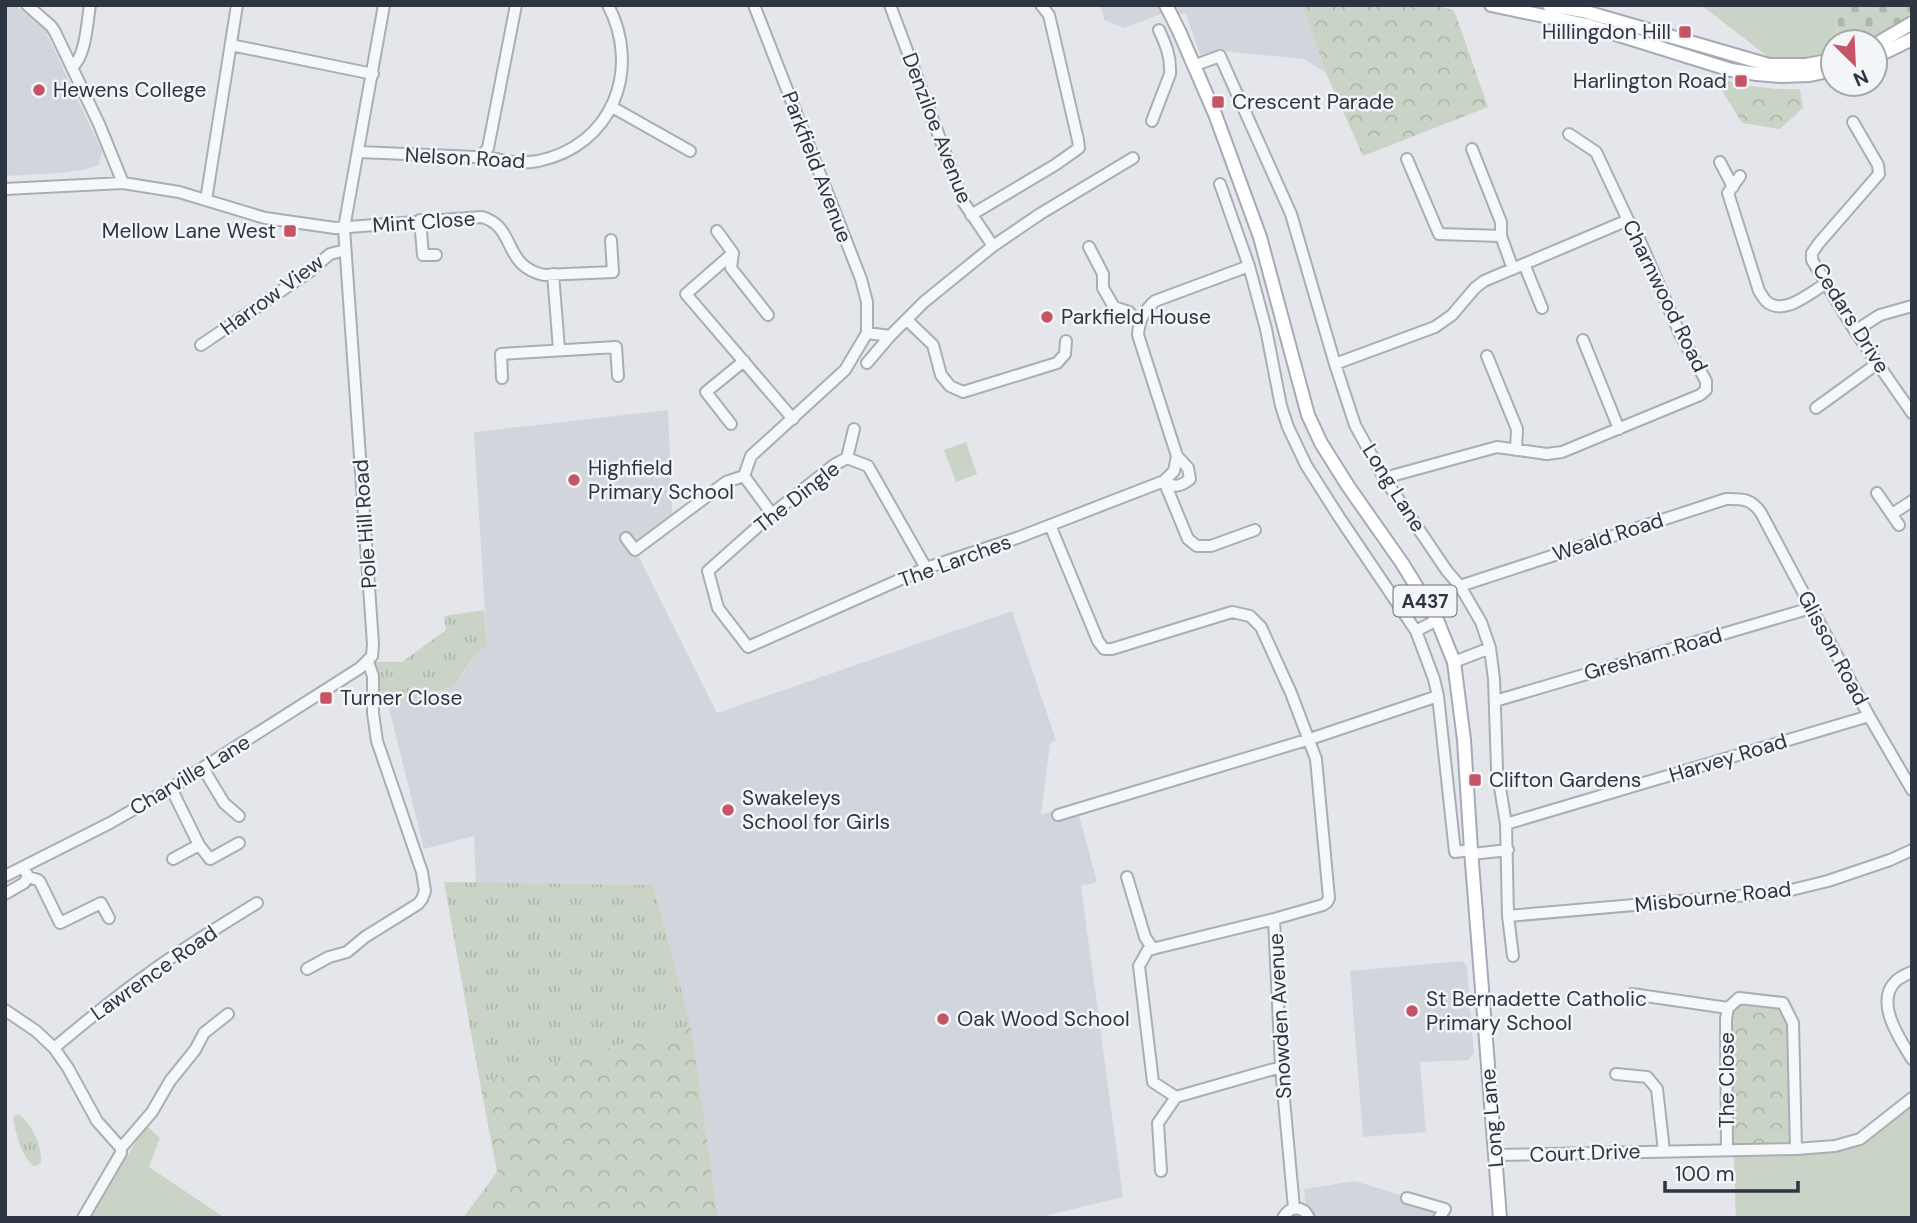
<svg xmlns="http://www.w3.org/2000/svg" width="1917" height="1223" font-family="'DM Sans',sans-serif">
<defs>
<pattern id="grass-tufts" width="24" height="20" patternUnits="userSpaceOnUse" patternTransform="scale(1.75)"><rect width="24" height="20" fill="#c9d4c6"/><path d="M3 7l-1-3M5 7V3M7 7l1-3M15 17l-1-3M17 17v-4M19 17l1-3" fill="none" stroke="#adb7ab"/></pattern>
<pattern id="forest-crowns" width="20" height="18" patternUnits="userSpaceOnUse" patternTransform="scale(1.75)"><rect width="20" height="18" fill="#c9d4c6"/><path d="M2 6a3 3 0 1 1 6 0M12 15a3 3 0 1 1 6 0" fill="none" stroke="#adb7ab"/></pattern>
<pattern id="cemetery-stones" width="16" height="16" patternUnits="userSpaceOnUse" patternTransform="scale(1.75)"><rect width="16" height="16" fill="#c9d4c6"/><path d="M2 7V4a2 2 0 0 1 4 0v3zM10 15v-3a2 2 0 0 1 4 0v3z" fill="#adb7ab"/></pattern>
</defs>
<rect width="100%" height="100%" fill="#e4e6eb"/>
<path fill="#d2d6dc" d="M5 5H15L45 30 102 151 99 165 87 169 61 173 5 176Z
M1101 5H1302L1326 73 1304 59 1222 51 1204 66 1186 14 1164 13 1125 28 1104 20Z
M668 410 673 529 638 555 717 713 1012 611 1056 740 1050 744 1041 815 1076 804 1097 882 1081 886 1123 1197 1036 1218H718L691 1026 653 885 476 883 474 836 424 849 388 704 449 688 464 672 474 656 487 646 474 432Z
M1462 961 1467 966 1474 1053 1469 1060 1420 1062 1426 1132 1363 1137 1350 971Z
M1355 1181 1445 1209 1442 1218H1307L1304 1189Z"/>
<path fill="url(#grass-tufts)" d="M484 610 487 646 474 656 456 683 449 688 388 704 374 705 368 662H402L446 630 444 616Z
M444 882 653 885 691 1026 480 1083Z
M18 1114C32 1123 42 1146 41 1162L38 1165 33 1166C21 1154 16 1135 13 1118Z"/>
<path fill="url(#forest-crowns)" d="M1302 5H1432L1454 10 1488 107 1363 156 1326 73Z
M1713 76C1742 86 1769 90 1800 89L1803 108 1780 129 1742 123Z
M1739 998 1783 1003 1793 1023 1796 1149 1736 1218 1734 1150H1727L1726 1019Z
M691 1026 718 1218H463L497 1172 480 1083Z"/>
<path fill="url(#cemetery-stones)" d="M1837 5H1912V12C1899 23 1885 37 1868 41 1859 44 1848 42 1838 42Z"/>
<path fill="#c9d4c6" d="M1701 5H1837L1838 42H1833V55L1811 60 1771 59Z
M966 442 977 474 956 482 944 450Z
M1912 1098V1218H1736L1734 1149 1847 1143Z
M146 1125 160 1138 149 1167 225 1218H90Z"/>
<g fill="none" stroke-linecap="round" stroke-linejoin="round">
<g stroke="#a9adb5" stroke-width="14">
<path id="minor" d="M27 5 51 26 55 32 99 124 123 183
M890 5 964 203 993 246
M231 45 373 74
M1193 66 1220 56 1291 214 1335 364 1355 425 1384 478 1447 571 1460 586 1481 622 1490 648 1494 679 1497 769 1506 824 1508 916 1513 956
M72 67C86 57 87 22 90 5
M612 107 690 151
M1152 121 1170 74C1171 57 1166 45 1159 30
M1853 122 1878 165 1879 174 1819 243 1812 253V260L1855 331 1912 413
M1472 149 1501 222V236L1513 269
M359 152 475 157C484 155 492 158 501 160 513 163 526 163 538 161 612 146 642 70 608 5
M482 155 488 148 516 5
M1407 159 1439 234 1501 236
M1720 162 1733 187
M1740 176 1728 193 1759 291C1762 295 1763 298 1766 301 1783 317 1810 293 1825 284
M1220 184 1249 266 1266 329 1281 406 1288 427 1306 465 1339 517 1416 631
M5 189 123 183 179 192 265 218 335 228 482 217C517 227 502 266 544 275L613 272 611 240
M206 200 237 5
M971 215 1055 165 1079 148 1078 140 1049 15 1041 5
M420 220 423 255H436
M717 231 733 253 731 268 768 315
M1089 247 1103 274V288L1114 307 1129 312 1139 323
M733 253 686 294 793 419
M1524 264 1542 308
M553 274 559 349
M907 320 933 345 941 375 950 386 963 392 1057 363 1065 354 1066 341
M1855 331 1880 315 1912 306
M867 333 890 336 924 302 993 246 1040 214 1133 158
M1583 340 1619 429
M201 345 309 272 330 254 345 250
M1487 356 1517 429 1516 450
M867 363 890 336
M1335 364 1435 327 1452 315 1475 288 1484 281 1628 220
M502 378 501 354 616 347 618 376
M1816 408 1878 363
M731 424 706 392 744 361
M847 458 854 429
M744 476 751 456 845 370 867 333V302L861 279 754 5
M744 476 772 514
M1384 478 1497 447 1547 454 1562 452 1700 395 1706 390V381L1680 334 1634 227 1628 220 1596 152 1569 134
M1164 481 1188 539 1197 546H1211L1255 530
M1164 481C1175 488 1180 487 1190 479L1188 468 1177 456
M1877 493 1899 525
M1892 514 1912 501
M1050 525 1098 641 1104 649H1112L1232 612 1250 616 1261 627 1291 693 1316 759 1329 898 1327 902 1323 905 1274 919 1281 1067 1294 1208
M626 538 635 550 726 482 744 476
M926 568 868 466 847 458 834 465 772 514 708 571 718 608 748 647 926 568 1017 538 1164 481 1174 471 1177 456 1138 335C1139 320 1144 311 1155 301L1249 266
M1460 586 1726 499C1742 499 1751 498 1761 513L1869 716 1912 790
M1437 620 1416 631 1434 679 1438 696 1455 852 1471 850
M1454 662 1490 648
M1495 701 1811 608
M203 768 224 803 239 816
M171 788 199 845 210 859 239 843
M1058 815 1310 739 1438 696
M1506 824 1869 716
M1472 854 1508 850
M173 859 199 845
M5 876 110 823 171 788 360 668 372 656 373 644 344 228 384 5
M28 877 38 880 40 882 60 923 101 903 109 918
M1127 877 1145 937 1153 949
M5 894 24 883 28 877 26 872
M1508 916 1783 892 1828 881 1890 860 1912 850
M1274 919 1148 950 1139 966 1153 1082 1176 1097 1281 1067
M307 969 329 957 347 952 365 937 418 904 422 899 425 891 422 872 377 741 373 713V676L368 662
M1912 972C1907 974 1901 977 1897 980 1873 1001 1900 1039 1912 1059
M1632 994 1728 1008
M5 1010 36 1031 54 1048 68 1068 97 1121 121 1148
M54 1048C85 1022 115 997 148 974 183 948 220 926 257 903
M1616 1074 1647 1077 1657 1089 1664 1151
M1727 1150 1726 1019 1728 1008 1739 998 1783 1003 1793 1023 1796 1149
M1495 1155 1796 1149 1835 1146 1860 1139 1912 1098
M1161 1171 1158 1123 1176 1097
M1407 1198 1445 1209 1439 1218
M83 1218 121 1153V1148L152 1112 170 1081 195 1050 204 1033 228 1014
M1283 1218C1289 1206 1303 1205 1309 1218"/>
</g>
<g stroke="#a4abb5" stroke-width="16">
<path id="major" d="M1166 5 1179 31 1215 114 1260 237 1308 415 1321 443 1348 486 1402 563 1437 620 1454 662 1464 740 1471 850 1500 1218
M1491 5 1587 25 1731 70 1757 74 1781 76 1810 75 1833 70
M1549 5 1583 11 1769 65H1806L1833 60
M1875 45 1912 23
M1875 57 1912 39"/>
</g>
<use href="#minor" stroke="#f6f7f9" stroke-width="10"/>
<use href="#major" stroke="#fff" stroke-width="12"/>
</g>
<g fill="#c45466" stroke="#f3f5f8" stroke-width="2.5">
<rect x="1678" y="25" width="14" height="14" rx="3.5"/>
<rect x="1734" y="74" width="14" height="14" rx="3.5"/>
<circle cx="39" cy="90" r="7"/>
<rect x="1211" y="95" width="14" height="14" rx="3.5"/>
<rect x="283" y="224" width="14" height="14" rx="3.5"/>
<circle cx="1047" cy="317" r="7"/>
<circle cx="574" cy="480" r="7"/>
<rect x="319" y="691" width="14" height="14" rx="3.5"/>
<rect x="1468" y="773" width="14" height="14" rx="3.5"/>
<circle cx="728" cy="810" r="7"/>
<circle cx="1412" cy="1011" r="7"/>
<circle cx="943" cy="1019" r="7"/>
</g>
<g text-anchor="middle" stroke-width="5" stroke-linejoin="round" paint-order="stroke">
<rect fill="#f3f5f8" stroke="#686f79" stroke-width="2" x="1393.5" y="585.5" width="63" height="31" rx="5"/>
<g font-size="19" font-weight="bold" fill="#2d3542">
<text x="1425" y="608">A437</text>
</g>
<g font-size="21" fill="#2d3542" stroke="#f3f5f8" text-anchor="start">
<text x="1671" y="39" text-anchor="end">Hillingdon Hill</text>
<text x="1727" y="88" text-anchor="end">Harlington Road</text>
<text x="53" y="97">Hewens College</text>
<text x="1232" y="109">Crescent Parade</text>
<text x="276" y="238" text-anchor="end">Mellow Lane West</text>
<text x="1061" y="324">Parkfield House</text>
<text x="588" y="475">Highfield<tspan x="588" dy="24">Primary School</tspan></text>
<text x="340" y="705">Turner Close</text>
<text x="1489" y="787">Clifton Gardens</text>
<text x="742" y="805">Swakeleys<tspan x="742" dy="24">School for Girls</tspan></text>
<text x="1426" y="1006">St Bernadette Catholic<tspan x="1426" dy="24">Primary School</tspan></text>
<text x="957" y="1026">Oak Wood School</text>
</g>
<g font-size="21" fill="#2d3542" stroke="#f3f5f8">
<text transform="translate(937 128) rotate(69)" y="7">Denziloe Avenue</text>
<text transform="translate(465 158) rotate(3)" y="7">Nelson Road</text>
<text transform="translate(817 167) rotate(69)" y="7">Parkfield Avenue</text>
<text transform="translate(424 222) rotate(-4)" y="7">Mint Close</text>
<text transform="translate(272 295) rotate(-36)" y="7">Harrow View</text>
<text transform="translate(1665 296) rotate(64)" y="7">Charnwood Road</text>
<text transform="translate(1851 318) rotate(58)" y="7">Cedars Drive</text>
<text transform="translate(1394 488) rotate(58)" y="7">Long Lane</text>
<text transform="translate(797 497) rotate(-38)" y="7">The Dingle</text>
<text transform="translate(365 524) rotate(-94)" y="7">Pole Hill Road</text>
<text transform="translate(1608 537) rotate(-18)" y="7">Weald Road</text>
<text transform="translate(955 561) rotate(-20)" y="7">The Larches</text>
<text transform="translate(1833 648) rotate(62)" y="7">Glisson Road</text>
<text transform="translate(1653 654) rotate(-16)" y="7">Gresham Road</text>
<text transform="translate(1728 758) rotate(-17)" y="7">Harvey Road</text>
<text transform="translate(190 775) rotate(-31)" y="7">Charville Lane</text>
<text transform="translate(1713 897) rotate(-6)" y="7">Misbourne Road</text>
<text transform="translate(154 973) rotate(-35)" y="7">Lawrence Road</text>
<text transform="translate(1280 1016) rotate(-93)" y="7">Snowden Avenue</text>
<text transform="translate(1727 1080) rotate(-90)" y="7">The Close</text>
<text transform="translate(1492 1118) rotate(-95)" y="7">Long Lane</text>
<text transform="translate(1585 1153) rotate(-2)" y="7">Court Drive</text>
</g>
</g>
<rect width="1917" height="1223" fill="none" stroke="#2d3542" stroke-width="14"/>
<g transform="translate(1854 63) rotate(156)"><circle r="33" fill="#f3f5f8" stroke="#a4a8af" stroke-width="2"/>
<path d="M0-5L12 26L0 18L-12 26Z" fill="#c45466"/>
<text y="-10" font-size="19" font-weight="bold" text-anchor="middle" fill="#2d3542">N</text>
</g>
<path d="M1665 1181v10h133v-10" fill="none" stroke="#2d3542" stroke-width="3.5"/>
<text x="1675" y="1181" font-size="21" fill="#2d3542" stroke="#f3f5f8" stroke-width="5" paint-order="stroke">100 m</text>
</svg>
